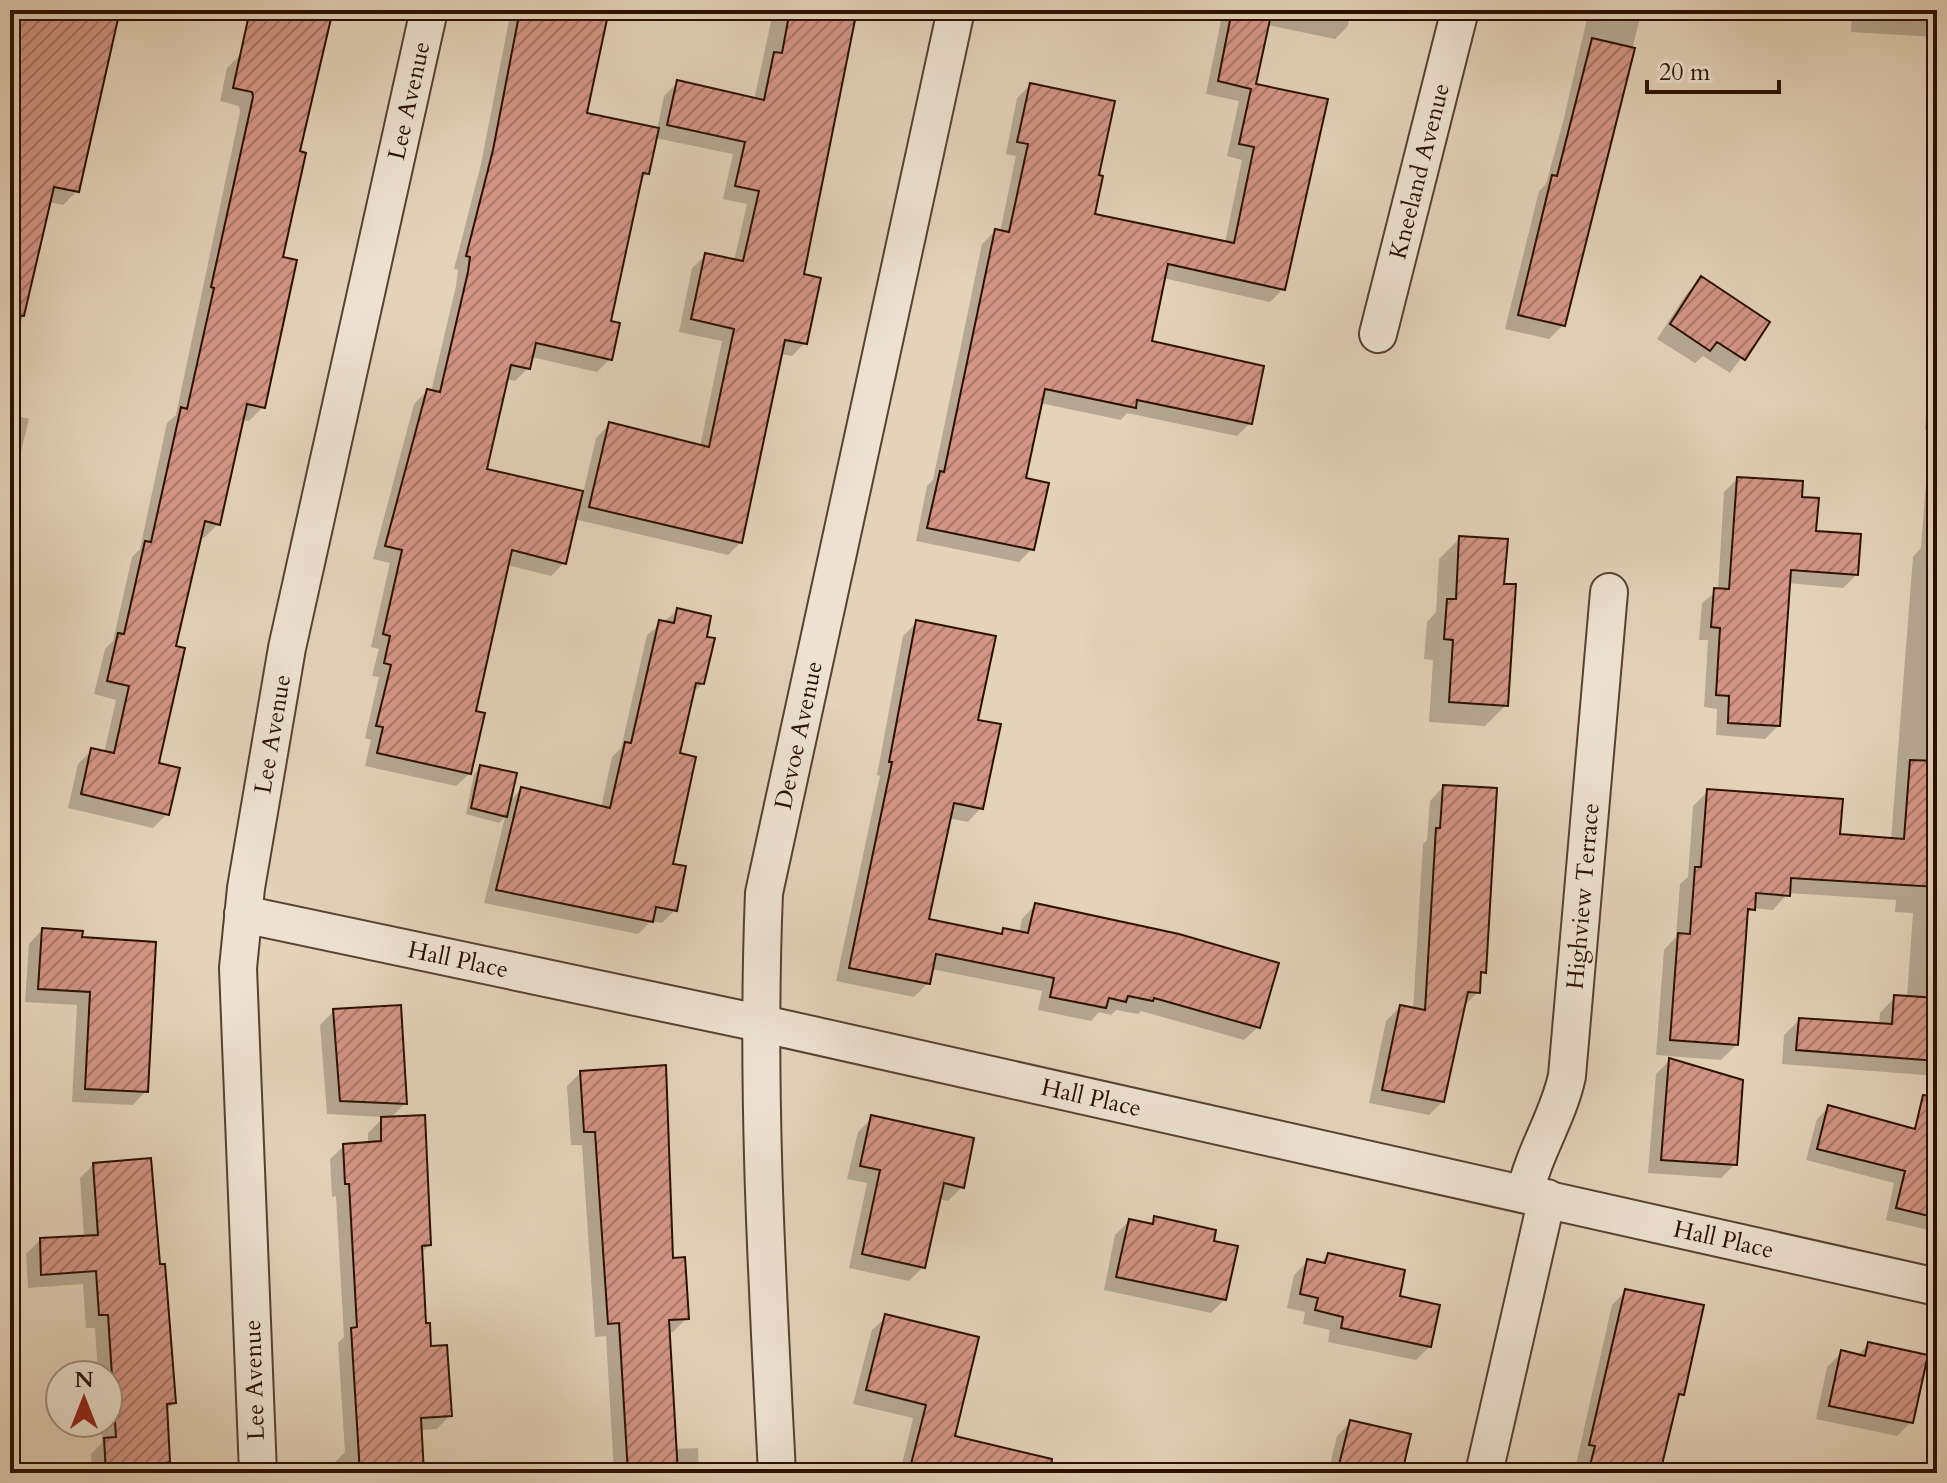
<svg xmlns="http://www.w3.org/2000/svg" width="1947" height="1483" font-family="Cardo,serif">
<defs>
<pattern id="building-hatch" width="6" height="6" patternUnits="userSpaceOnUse" patternTransform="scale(2)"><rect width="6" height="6" fill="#d39585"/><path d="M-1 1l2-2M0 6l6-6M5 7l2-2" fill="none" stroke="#ab786b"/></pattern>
</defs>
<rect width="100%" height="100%" fill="#e4d2b9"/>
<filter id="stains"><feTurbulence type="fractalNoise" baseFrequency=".0025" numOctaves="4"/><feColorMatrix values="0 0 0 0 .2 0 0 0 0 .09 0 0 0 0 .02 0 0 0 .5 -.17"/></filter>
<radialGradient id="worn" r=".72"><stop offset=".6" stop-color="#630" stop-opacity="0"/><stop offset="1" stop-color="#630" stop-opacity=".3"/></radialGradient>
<path fill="#0003" fill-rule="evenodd" d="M10 10H113L77 191 63 205 49 202 17 340 10 347Z
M254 10H335L329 18 297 153 280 259 263 407 249 421 242 420 218 524 204 538 199 537 173 648 157 765 167 814 153 828 68 808 78 764 92 750 104 753 116 700 94 694 105 649 113 641 132 557 140 549 167 423 176 415 240 112 239 106 220 101 227 68 241 54Z
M511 10H607L585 115 657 130 664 96 677 83 754 100 772 17 753 10H858L801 276 805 343 792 356 780 354 741 542 728 555 574 519 564 563 551 576 507 565 473 713 470 773 456 786 365 766 371 740 365 738 379 677 372 676 379 649 371 647 390 563 373 559 414 404 427 391 431 392 456 286 458 270 454 269 481 164ZM655 138 733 154 723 199 747 204 734 261 706 255 692 268 679 332 722 341 700 447 610 424 596 438 583 494 485 471 506 379 515 381 528 368 531 357 597 372 610 359 609 322 639 182 647 173Z
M1218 10H1351L1348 26 1335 39 1267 25 1254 85 1283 289 1270 302 1163 278 1149 343 1250 423 1237 436 1127 413 1121 420 1040 403 1024 479 1032 549 1019 562 916 541 927 486 933 480 982 244 995 231 1000 232 1016 156 1006 154 1017 98 1030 85 1097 177 1093 215 1225 243 1242 160 1227 156 1239 101 1206 94 1223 11Z
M1589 10H1642L1563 325 1549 339 1505 329 1539 191 1546 184 1564 118Z
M1852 10H1937V37L1851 32Z
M1937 95V132H1935Z
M1701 279 1767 323 1730 373 1703 356 1695 363 1657 339 1687 293Z
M1937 316V1076L1782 1064 1784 1035 1799 1020 1879 1025 1880 1013 1895 997 1907 998 1913 913 1895 912 1896 900 1788 893 1773 910 1753 908 1745 916 1736 1045 1721 1060 1656 1055 1664 950 1676 937 1680 884 1688 877 1693 806 1708 791 1838 836 1891 840 1913 557 1921 548 1930 430 1925 429 1932 322Z
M10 414 29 419 10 495Z
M1737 479 1800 498 1814 533 1856 575 1843 588 1788 583 1778 726 1765 739 1716 735 1717 709 1704 707 1708 640H1699L1702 603 1718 590 1724 492Z
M1460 538 1502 586 1506 705 1485 726 1429 722 1433 660 1424 659 1427 622 1436 612 1439 559Z
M678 610 702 684 692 694 677 755 671 865 675 910 662 923 651 921 638 934 484 903 505 817 499 823 466 814 474 774 481 767 509 802 521 789 601 808 612 757 621 748 647 635Z
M917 622 976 721 981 808 968 822 948 818 927 920 999 935 1004 931 1019 934 1022 919 1035 905 1258 1027 1244 1040 1141 1011 1138 1014 1116 1010 1111 1015 1099 1012 1091 1021 1038 1010 1042 991 931 969 928 983 914 997 836 981 880 776 877 775 903 636Z
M1443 787 1484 972 1479 977 1478 992 1464 1006 1443 1101 1429 1115 1369 1103 1386 1021 1400 1007 1413 1010 1423 844 1427 840 1430 801Z
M42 930 80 939 146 1091 133 1105 72 1102 77 1005 25 1002 29 944Z
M334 1011 405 1103 390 1119 429 1245 420 1254 424 1326 450 1415 437 1429 420 1430 422 1473H335V1462L345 1452 338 1343 344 1337 336 1196 332 1197 330 1159 344 1146 368 1144V1133L384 1117 327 1114 320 1025Z
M1669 1061 1735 1164 1721 1178 1648 1173 1656 1074Z
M581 1072 671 1260 687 1318 673 1332H668L675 1449 698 1448 699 1473H614L606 1336 595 1337 582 1145H571L567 1086Z
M1829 1107 1937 1136V1232L1886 1220 1894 1183 1806 1160 1817 1119Z
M872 1118 962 1187 948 1201 938 1199 923 1267 909 1281 849 1268 867 1183 847 1179 858 1132Z
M93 1165 174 1403 165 1411 168 1462 163 1473H92L91 1454 102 1443 101 1423H108V1375H98L95 1328H86L83 1284 28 1288 26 1254 40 1240 84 1237 80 1178Z
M1155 1219 1225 1299 1211 1313 1104 1290 1115 1235 1129 1221 1148 1226Z
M1328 1255 1397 1297 1430 1346 1416 1360 1328 1342 1330 1330 1303 1324 1305 1312 1287 1308 1294 1275 1308 1261 1320 1264Z
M1626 1291 1682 1394 1675 1400 1658 1473H1574L1612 1305Z
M886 1317 952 1438 1005 1473H900L913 1418 853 1404 872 1330Z
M1869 1344 1911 1422 1897 1436 1816 1419 1827 1367 1841 1353 1857 1356Z
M1351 1422 1399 1473H1328L1337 1436Z"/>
<path fill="url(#building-hatch)" stroke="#2c1002" stroke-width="2" d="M15 10H120L79 192 54 187 24 316 10 315V30Z
M250 10H333L300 151 306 153 283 257 297 260 265 408 247 404 220 525 205 521 176 646 185 648 159 763 180 768 169 815 81 794 91 748 114 753 129 686 107 681 118 633 124 634 145 541 151 542 181 407 187 409 214 288 211 287 253 97 252 92 233 88Z
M520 10H609L587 113 659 128 649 174 643 173 611 321 620 323 612 360 536 343 530 369 511 365 487 469 583 491 566 564 512 550 476 711 485 713 471 774 377 753 383 727 376 726 391 665 384 663 390 636 383 634 402 550 385 546 427 389 440 392 468 272 470 257 466 256 493 150Z
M790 10H857L804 274 821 278 807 344 785 340 742 543 589 507 609 422 709 447 734 329 691 319 705 253 743 261 759 191 735 186 745 142 667 125 677 80 764 100 774 52 782 53Z
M1232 10 1271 15 1256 84 1328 99 1285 290 1168 264 1152 341 1264 366 1252 424 1137 400 1136 408 1045 389 1026 478 1049 483 1034 550 927 528 940 471 944 472 995 229 1009 232 1028 144 1017 142 1030 83 1115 101 1099 175 1103 176 1095 214 1234 243 1254 147 1239 144 1251 89 1218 81Z
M1592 38 1635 48 1565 326 1518 315 1552 175 1557 176Z
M1701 276 1770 322 1745 360 1717 342 1710 351 1670 324Z
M1737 477 1803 481 1802 497 1819 498 1816 531 1861 534 1858 575 1791 570 1780 726 1728 723 1729 696 1716 695 1720 628 1711 627 1714 588 1729 589Z
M1459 536 1508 539 1504 584H1516L1508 706 1449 702 1453 640 1444 639 1447 599H1456Z
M677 608 711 616 707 637 715 638 704 684 696 683 680 753 696 757 673 864 686 866 677 911 656 907 653 922 496 890 521 787 610 808 625 742 631 743 659 620 674 623Z
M916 620 996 636 978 720 1001 724 983 809 954 803 929 919 1002 934 1003 928 1028 933 1035 903 1179 934 1279 963 1260 1028 1154 998 1153 1001 1128 996 1126 1002 1109 998 1106 1008 1050 997 1054 978 936 954 930 984 849 968 892 762H889Z
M1910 760 1937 761V887L1791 878 1790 896 1756 893 1755 910 1748 909 1738 1045 1670 1040 1678 933 1690 934 1695 867H1701L1707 789 1843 799 1840 834 1904 839Z
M480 765 517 773 507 817 471 808Z
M1443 785 1497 788 1486 973 1481 972 1480 993 1468 992 1444 1102 1382 1090 1400 1005 1425 1010 1436 828H1440Z
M42 928 83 931 82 937 156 942 148 1092 85 1089 90 992 38 989Z
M1894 995 1937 998V1061L1796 1050 1799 1018 1892 1024Z
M401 1005 407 1104 340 1101 333 1009Z
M1669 1058 1743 1080 1737 1165 1661 1160Z
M666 1065 673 1258 685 1257 689 1319 669 1320 678 1473H628L619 1323 608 1324 595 1132H584L580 1071Z
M1923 1095 1937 1097V1218L1896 1208 1905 1171 1817 1149 1828 1105 1915 1129Z
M425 1115 431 1245 422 1246 426 1323H430L431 1346 447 1345 452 1416 421 1418 424 1473H360L351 1328 357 1327 349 1184H345L343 1144 381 1141V1117Z
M871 1115 974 1138 964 1188 944 1183 925 1268 862 1254 880 1170 860 1166Z
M151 1158 160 1264H165L176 1403 167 1404 170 1462 165 1463V1473H106L104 1438 116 1437 108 1315H99L96 1271 41 1275 40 1238 98 1235 93 1163Z
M1154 1216 1216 1230 1214 1241 1238 1246 1226 1300 1116 1277 1129 1219 1153 1224Z
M1328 1253 1405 1270 1400 1296 1440 1305 1431 1347 1341 1328 1343 1317 1315 1310 1318 1298 1300 1294 1307 1259 1325 1263Z
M1625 1289 1704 1305 1684 1395 1679 1394 1660 1473H1588L1595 1446 1589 1445Z
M885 1314 979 1337 955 1436 1052 1459 1050 1473H929L910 1468 926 1405 866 1390Z
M1868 1342 1928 1355 1913 1423 1829 1406 1841 1350 1865 1356Z
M1350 1420 1411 1434 1402 1473H1337Z"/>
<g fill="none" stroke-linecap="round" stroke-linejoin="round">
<g stroke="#5a4030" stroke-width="40">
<g id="minor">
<path id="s1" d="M1378 334 1460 10"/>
<path id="s2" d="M243 914 759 1023 1937 1287"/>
<path id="s3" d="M1525 1194C1534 1151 1558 1118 1567 1076L1609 592"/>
<path id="s4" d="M258 1473 238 968 246 888 287 648 429 10"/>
<path id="s5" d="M777 1473C767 1279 756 1087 764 893L956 10"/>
<path d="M1484 1473 1547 1198"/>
</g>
</g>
<use href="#minor" stroke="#ede2d2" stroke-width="36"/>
</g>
<g text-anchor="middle" stroke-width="7" stroke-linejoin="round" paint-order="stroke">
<g font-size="24" fill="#2c1002" stroke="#ede2d2">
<text dy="8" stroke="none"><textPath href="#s4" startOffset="1390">Lee Avenue</textPath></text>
<text dy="8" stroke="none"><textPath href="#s1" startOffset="168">Kneeland Avenue</textPath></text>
<text dy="8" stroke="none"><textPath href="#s4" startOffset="742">Lee Avenue</textPath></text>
<text dy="8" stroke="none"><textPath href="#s5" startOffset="742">Devoe Avenue</textPath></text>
<text dy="8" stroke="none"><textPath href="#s3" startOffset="306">Highview Terrace</textPath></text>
<text dy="8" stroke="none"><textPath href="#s2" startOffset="220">Hall Place</textPath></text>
<text dy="8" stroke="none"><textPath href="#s2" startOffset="868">Hall Place</textPath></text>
<text dy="8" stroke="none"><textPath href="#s2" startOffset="1516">Hall Place</textPath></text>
<text transform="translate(254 1380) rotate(-92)" y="8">Lee Avenue</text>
</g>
</g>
<rect width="1947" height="1483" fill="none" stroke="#e4d2b9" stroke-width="40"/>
<rect x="12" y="12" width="1923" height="1459" fill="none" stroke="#2c1002" stroke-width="4"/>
<rect x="20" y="20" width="1907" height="1443" fill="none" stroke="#2c1002" stroke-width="2"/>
<g transform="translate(84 1399)"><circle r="38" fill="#ede2d2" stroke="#a08e7f" stroke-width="2"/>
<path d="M0-6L14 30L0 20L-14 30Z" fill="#8f2418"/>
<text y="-12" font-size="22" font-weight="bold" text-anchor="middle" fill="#2c1002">N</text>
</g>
<path d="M1647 80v12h132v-12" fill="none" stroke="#2c1002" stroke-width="4"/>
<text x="1659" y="80" font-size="24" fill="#2c1002" stroke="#ede2d2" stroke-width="6" paint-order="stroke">20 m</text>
<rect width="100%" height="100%" filter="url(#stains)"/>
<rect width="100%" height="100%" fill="url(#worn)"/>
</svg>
